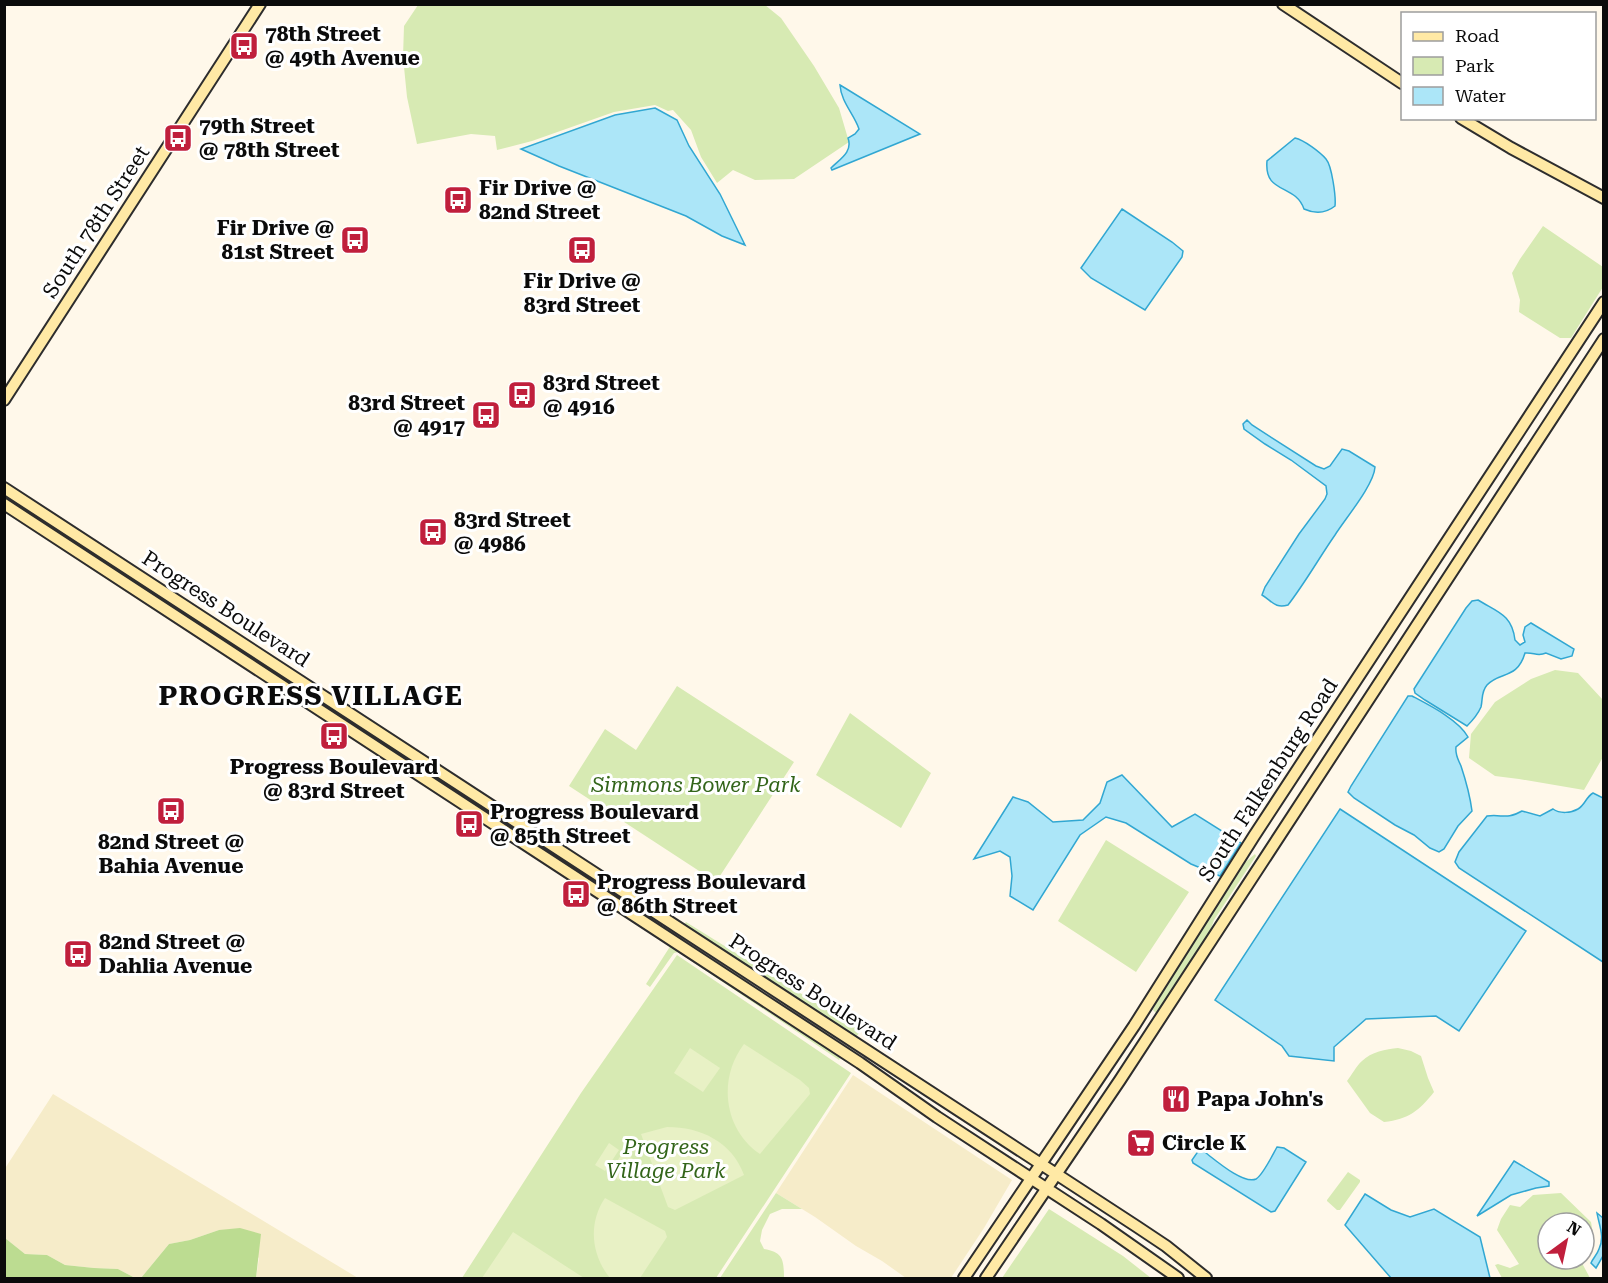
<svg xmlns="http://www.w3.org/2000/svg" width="1608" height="1283" font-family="'Roboto Serif',serif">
<rect width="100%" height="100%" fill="#fff8ea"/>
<path fill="#f6ecc9" d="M853 1075 1012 1180 984 1228 951 1278H906L882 1261 856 1246 815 1217 776 1193Z
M53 1094 358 1278H256L259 1258 219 1230 190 1240 169 1244 141 1278H135L118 1269 94 1268 65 1265 47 1255 25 1254 5 1238 4 1170Z"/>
<path fill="#d7eab3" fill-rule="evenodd" d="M418 5H765L781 18 814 66 839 108 849 142 794 179 755 180 733 170 717 183 701 157 691 130 673 110 668 111 655 105 614 112 532 141 497 150 495 136 471 134 417 144 407 97 403 57 404 26Z
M1543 226 1603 267V287L1571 338H1560L1519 312 1520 300 1512 273 1520 259Z
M1555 670 1578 673 1603 700V757L1584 790 1519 779 1495 776 1469 758 1471 734 1495 702 1531 679Z
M677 686 794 762 716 882 569 786 605 729 636 750Z
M850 713 931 773 901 828 816 775Z
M1106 840 1189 892 1136 972 1058 921Z
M1255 854 1256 856 1214 920 1208 937 1158 1012 1156 1013 1153 1010 1155 1002 1241 866Z
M686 922 861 1031 855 1038 683 926Z
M671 945 685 954 686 956H688L842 1056 839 1060 678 952 674 953 650 987 646 984Z
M677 955 851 1073 716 1278H462L581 1093Z
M1398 1048 1411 1051 1421 1056 1428 1078 1434 1092C1419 1111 1409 1119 1384 1122L1370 1113 1347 1081C1352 1075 1356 1066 1362 1061 1371 1052 1386 1049 1398 1048Z
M1348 1172 1360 1180V1182L1340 1210H1337L1327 1201V1200Z
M776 1193 802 1209H782L770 1214 762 1230 760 1241 764 1249C783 1252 784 1260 784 1278H720Z
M1561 1193 1591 1222 1593 1234 1583 1265 1590 1278H1502L1495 1265 1498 1264 1510 1268 1519 1264 1497 1230 1501 1219 1510 1205 1520 1207 1533 1195ZM1548 1223H1584V1259H1548Z
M1049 1209 1123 1256 1151 1278H1002Z"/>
<path fill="#bcdc91" d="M240 1228 261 1234 256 1278H141L169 1244 190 1240 219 1230Z
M5 1238 25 1254 47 1255 65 1265 94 1268 118 1269 135 1278H5Z"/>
<path fill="#e8f1c5" d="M744 1044 800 1080 809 1088 810 1094 760 1154C723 1129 718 1078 744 1044Z
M690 1048 720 1068 703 1092 674 1073Z
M667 1127C701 1127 732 1142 744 1175L675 1210 668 1207 641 1134Z
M609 1143 619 1150 605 1171 595 1165Z
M623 1152 633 1159 619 1180 609 1174Z
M605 1198 665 1231 667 1237 640 1278H610C591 1255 588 1223 605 1198Z
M513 1232 584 1278H482Z"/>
<path fill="#ace6f8" stroke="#31a7d2" stroke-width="1.5" d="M840 85 845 88 920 134 832 170 831 168C840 159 853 152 848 138L855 134 859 129C854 114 841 102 840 85Z
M655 108 677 120 689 146 720 194 745 245 722 236 686 216 559 166 521 149 615 115Z
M1295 138C1304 140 1320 152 1326 159 1332 166 1336 197 1335 206 1325 214 1315 214 1304 209 1295 183 1264 195 1267 161Z
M1122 209 1172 242 1183 251 1182 257 1145 310 1091 278 1081 268Z
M1247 420 1252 425 1316 466 1324 469 1330 466 1342 449 1349 451 1375 467C1374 485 1345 519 1335 535 1319 558 1305 583 1288 605 1275 609 1272 601 1262 595L1265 587 1299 534 1325 499 1327 494 1326 486 1291 460 1265 444 1244 429 1243 424Z
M1478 600C1497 612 1512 614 1515 640L1520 645 1525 642 1523 635 1525 627 1531 623 1574 649 1572 656 1561 659 1546 653C1537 657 1534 652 1525 653 1517 680 1500 671 1487 685 1481 692 1483 698 1481 707 1478 714 1473 720 1467 726L1425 700 1415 693 1414 689 1466 608 1472 601Z
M1408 696H1412C1429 705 1459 720 1468 737L1456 747C1455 755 1458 759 1461 766 1466 781 1470 796 1472 811L1458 826 1444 849 1439 852 1430 848 1414 835 1395 825 1354 798 1348 792 1351 786Z
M1122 775 1172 827 1195 814 1241 843 1220 876 1191 864 1126 823 1106 817 1080 835 1033 910 1010 896 1012 876 1010 857 1000 851 974 859 1013 797 1028 802 1053 822 1083 820 1100 803 1107 782Z
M1593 793 1603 798V962L1459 868 1455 862 1459 852 1487 816C1503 814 1506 820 1522 811L1540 816 1553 809C1560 814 1571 813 1578 809 1585 805 1586 797 1593 793Z
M1340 809 1526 931 1459 1031 1436 1016 1366 1019 1334 1047V1061L1289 1056 1282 1046 1215 1000Z
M1277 1147 1284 1148 1306 1162 1275 1211 1271 1212 1193 1163 1192 1160 1199 1150H1202C1213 1158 1243 1185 1256 1179 1263 1175 1273 1154 1277 1147Z
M1514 1161 1549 1182V1186L1536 1188 1511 1195 1477 1216Z
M1365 1194 1391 1210 1410 1217 1434 1209 1480 1237 1490 1278H1391L1345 1225Z
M1597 1213 1603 1218V1256L1596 1268 1591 1263C1593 1258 1597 1255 1599 1249 1605 1237 1599 1225 1597 1213Z"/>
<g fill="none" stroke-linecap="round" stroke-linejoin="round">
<g stroke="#2d2d2d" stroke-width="14">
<path id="secondary" d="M1283 4 1402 83
M1461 118 1511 148 1604 198
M4 400 260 4
M4 488 1136 1226 1166 1246 1206 1278
M4 504 860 1063 937 1117 1101 1224 1178 1278
M964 1278 1134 1026 1254 836 1604 302
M986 1278C1030 1212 1075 1146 1120 1080L1604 339"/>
</g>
<use href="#secondary" stroke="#ffe9a5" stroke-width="10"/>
</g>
<defs>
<g id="bus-square" transform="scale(1.5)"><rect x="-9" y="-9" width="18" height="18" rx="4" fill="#c01f3c" stroke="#fff"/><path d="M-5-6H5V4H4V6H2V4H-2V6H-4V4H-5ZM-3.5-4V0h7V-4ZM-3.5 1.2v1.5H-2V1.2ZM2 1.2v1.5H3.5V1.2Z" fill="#fff"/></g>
<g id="restaurant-square" transform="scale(1.5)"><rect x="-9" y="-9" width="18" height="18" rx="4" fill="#c01f3c" stroke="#fff"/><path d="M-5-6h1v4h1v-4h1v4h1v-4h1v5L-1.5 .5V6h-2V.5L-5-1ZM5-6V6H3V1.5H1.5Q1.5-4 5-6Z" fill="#fff"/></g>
<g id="supermarket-square" transform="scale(1.5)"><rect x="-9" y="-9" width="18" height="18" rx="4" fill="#c01f3c" stroke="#fff"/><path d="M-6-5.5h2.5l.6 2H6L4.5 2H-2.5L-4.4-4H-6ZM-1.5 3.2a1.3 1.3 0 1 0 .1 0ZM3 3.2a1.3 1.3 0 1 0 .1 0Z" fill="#fff"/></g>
</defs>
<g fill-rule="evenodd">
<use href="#bus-square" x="244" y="46"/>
<use href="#bus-square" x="178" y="138"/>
<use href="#bus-square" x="458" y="200"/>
<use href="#bus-square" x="355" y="240"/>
<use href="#bus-square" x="582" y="250"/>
<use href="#bus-square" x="522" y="395"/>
<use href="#bus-square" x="486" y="415"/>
<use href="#bus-square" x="433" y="532"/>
<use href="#bus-square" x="334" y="736"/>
<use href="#bus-square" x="171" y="811"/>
<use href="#bus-square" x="469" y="824"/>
<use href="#bus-square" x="576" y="894"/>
<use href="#bus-square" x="78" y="954"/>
<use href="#restaurant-square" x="1176" y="1099"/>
<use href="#supermarket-square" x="1141" y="1143"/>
</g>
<g text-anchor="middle" stroke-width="6" stroke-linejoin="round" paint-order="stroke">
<g font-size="21" font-weight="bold" fill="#0b0b0b" stroke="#fff" text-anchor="start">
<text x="265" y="41">78th Street<tspan x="265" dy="24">@ 49th Avenue</tspan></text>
<text x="199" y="133">79th Street<tspan x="199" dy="24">@ 78th Street</tspan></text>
<text x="479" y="195">Fir Drive @<tspan x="479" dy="24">82nd Street</tspan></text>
<text x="334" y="235" text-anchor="end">Fir Drive @<tspan x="334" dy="24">81st Street</tspan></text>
<text x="582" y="288" text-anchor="middle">Fir Drive @<tspan x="582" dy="24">83rd Street</tspan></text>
<text x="543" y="390">83rd Street<tspan x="543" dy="24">@ 4916</tspan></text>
<text x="465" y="410" text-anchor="end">83rd Street<tspan x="465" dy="24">@ 4917</tspan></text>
<text x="454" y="527">83rd Street<tspan x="454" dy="24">@ 4986</tspan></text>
<text x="334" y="774" text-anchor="middle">Progress Boulevard<tspan x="334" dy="24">@ 83rd Street</tspan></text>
<text x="490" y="819">Progress Boulevard<tspan x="490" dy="24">@ 85th Street</tspan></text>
<text x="171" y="849" text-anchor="middle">82nd Street @<tspan x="171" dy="24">Bahia Avenue</tspan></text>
<text x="597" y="889">Progress Boulevard<tspan x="597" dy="24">@ 86th Street</tspan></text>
<text x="99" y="949">82nd Street @<tspan x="99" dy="24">Dahlia Avenue</tspan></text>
<text x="1197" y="1106">Papa John's</text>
<text x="1162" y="1150">Circle K</text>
</g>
<g font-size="21" fill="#0b0b0b" stroke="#fff">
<text transform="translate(96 222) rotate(-57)" y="7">South 78th Street</text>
<text transform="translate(226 609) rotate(33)" y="7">Progress Boulevard</text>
<text transform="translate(1268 780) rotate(-57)" y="7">South Falkenburg Road</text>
<text transform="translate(813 992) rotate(33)" y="7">Progress Boulevard</text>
</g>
<g font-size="21" font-style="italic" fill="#33651a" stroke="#fff">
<text x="696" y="792">Simmons Bower Park</text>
<text x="666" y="1154">Progress<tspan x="666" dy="24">Village Park</tspan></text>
</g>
<g font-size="27" font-weight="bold" letter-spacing="1.5" fill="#0b0b0b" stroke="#fff">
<text x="311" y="705">PROGRESS VILLAGE</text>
</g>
</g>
<rect width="1608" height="1283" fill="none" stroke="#0b0b0b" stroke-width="12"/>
<rect x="1401" y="12" width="195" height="108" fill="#ffffff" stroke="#9d9d9d" stroke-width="1.5"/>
<rect x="1413" y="32" width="30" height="9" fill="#ffe9a5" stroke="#9d9d9d" stroke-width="1.5"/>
<text x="1455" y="42" font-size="18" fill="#0b0b0b">Road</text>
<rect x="1413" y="57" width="30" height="18" fill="#d7eab3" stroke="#9d9d9d" stroke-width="1.5"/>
<text x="1455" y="72" font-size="18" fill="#0b0b0b">Park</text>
<rect x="1413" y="87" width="30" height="18" fill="#ace6f8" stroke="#9d9d9d" stroke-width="1.5"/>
<text x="1455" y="102" font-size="18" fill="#0b0b0b">Water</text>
<g transform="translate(1566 1241) rotate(33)"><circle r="28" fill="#ffffff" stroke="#9d9d9d" stroke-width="1.5"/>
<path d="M0-4.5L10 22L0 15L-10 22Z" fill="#c01f3c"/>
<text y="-9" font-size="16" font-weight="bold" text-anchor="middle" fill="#0b0b0b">N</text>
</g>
</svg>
